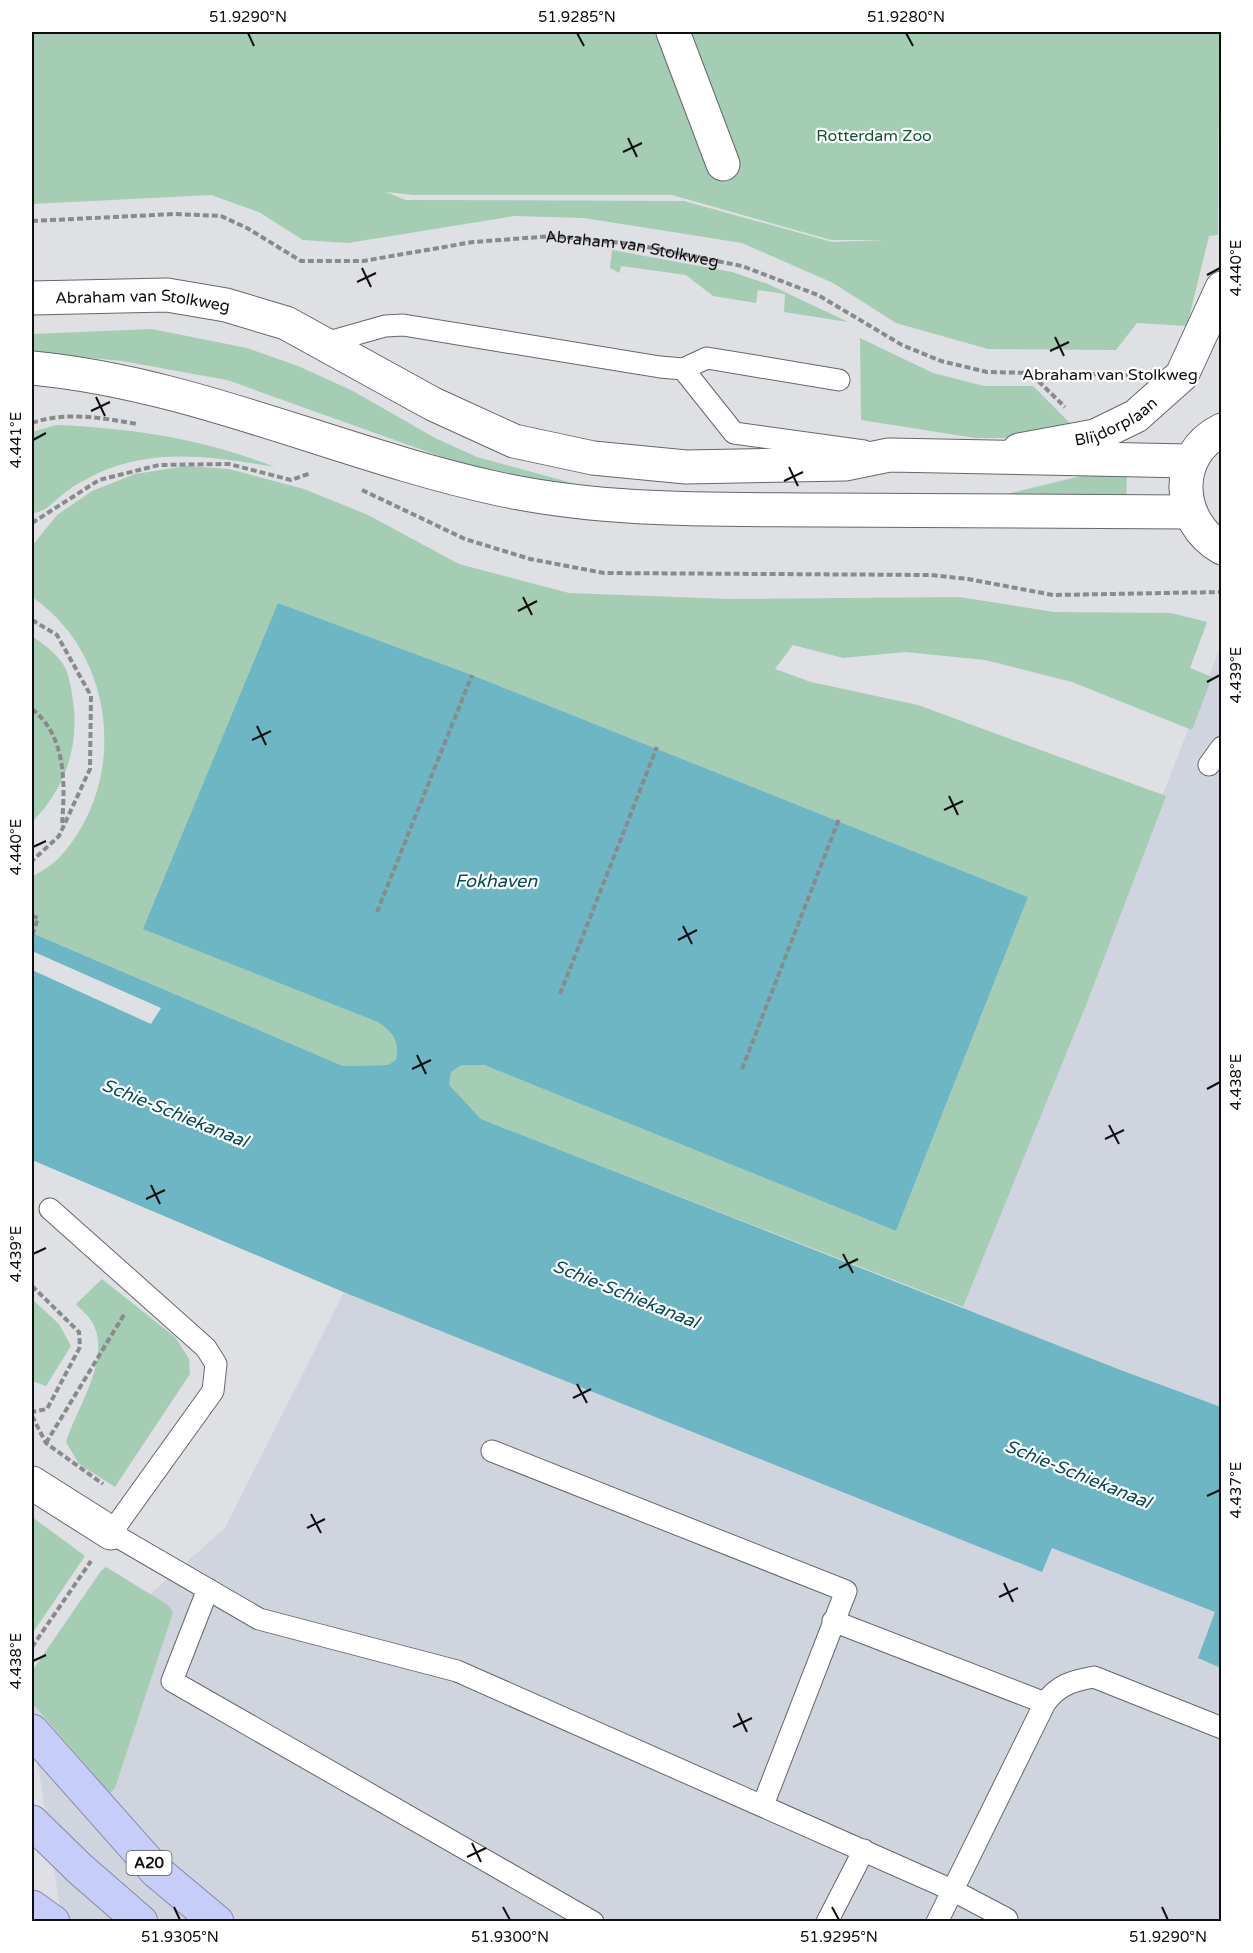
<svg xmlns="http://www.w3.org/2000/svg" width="1253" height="1953" font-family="'Varela Round',sans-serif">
<rect width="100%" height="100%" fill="#dee0e3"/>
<path fill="#cfd4de" d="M1221 645V1921H62L32 1725V1699L225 1528 350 1280 890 1495Z"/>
<path fill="#a4cdb4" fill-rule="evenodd" d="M32 32H1219L1218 235 1209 236 1187 326 1137 323 1116 350 988 349 896 323 833 283 742 243 584 218 514 216 348 243 303 240 259 212 211 195 32 204ZM386 192 413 195H672L831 240H886L832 242 684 201 406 200Z
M612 250 732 272 768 284 848 322 784 312 785 294 758 290 756 303 713 296 686 275 621 266 619 273 610 268Z
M152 329 247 348 298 366 353 391 435 438 477 457 583 486 645 492 1007 494 1081 476 1127 475 1126 502 661 503 473 468 227 380 122 361 32 352V334Z
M860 338 933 373 984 386H1033L1075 428 1024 438H975L861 420Z
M56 425C132 428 204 439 275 467 215 457 156 447 98 473 89 478 78 483 70 489 57 497 47 513 32 513V432Z
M186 466 229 469 304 489 368 515 459 564 569 593 731 599 959 597 1054 612 1171 613 1207 622 1190 668 1212 677 1192 730 1072 682 985 660 905 652 843 658 793 645 775 669 811 682 918 705 1166 796 1088 1000 963 1307 481 1119 448 1085 451 1072 462 1065H484L896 1231 1028 897 472 675 278 603 378 1022C394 1034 399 1040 396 1060L388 1065 343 1066 32 933V877C40 872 51 866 58 859 129 784 117 655 32 597V546L57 515 92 491 135 474Z
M32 636C43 644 55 652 63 664 68 672 71 685 72 695 81 743 66 788 32 822Z
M102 1279 175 1337 189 1359 190 1374 115 1487 79 1464 66 1442C76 1409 113 1357 92 1322 88 1315 81 1310 76 1304Z
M32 1299 59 1324 71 1346 46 1386 32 1381Z
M32 1517 85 1556 32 1634Z
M106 1567 168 1605 173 1612 115 1788 110 1793 32 1703V1671L101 1571Z"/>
<path fill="#6db6c4" d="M278 603 472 675 1028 897 896 1231 484 1065H462L451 1072 449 1085 481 1119 1123 1371 1221 1407V1668L1198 1658 1215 1612 1052 1548 1042 1572 341 1291 32 1160V933L343 1066 388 1065 396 1060C399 1040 394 1034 378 1022L143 929Z"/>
<path fill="#dee0e3" d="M32 951 161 1008 151 1024 32 970Z"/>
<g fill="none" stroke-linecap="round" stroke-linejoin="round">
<g stroke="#66676a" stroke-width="23">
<path id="lane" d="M325 343 385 326 403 325 660 367 683 369 734 433 864 451
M683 369 707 358 839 380
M1209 765 1222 747
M50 1209 206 1348 216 1364 213 1391 111 1533 259 1619 457 1671 952 1890 1007 1919
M492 1451 846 1591 763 1805
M208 1589 172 1681 593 1922
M833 1621 1045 1703
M827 1922 864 1850
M937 1922 1045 1703C1058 1685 1072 1681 1094 1677L1222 1728"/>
</g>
<g stroke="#66676a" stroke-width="35">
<g id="street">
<path d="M673 32 723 164"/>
<path id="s2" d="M1019 450 1095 436 1136 416 1182 375 1222 288"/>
<path d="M32 1483 111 1533"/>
</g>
</g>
<g stroke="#66676a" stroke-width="35">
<g id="secondary">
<path id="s3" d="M32 298 167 295 226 305 286 323 433 404 514 441 593 458 686 467 845 464 889 455 1190 461"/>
<path d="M32 368C193 383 342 455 499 489 606 512 714 509 823 510 945 511 1067 512 1189 512"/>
<path d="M1222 430C1172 454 1176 522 1222 548"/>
</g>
</g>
<g stroke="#858aa7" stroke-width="35">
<path id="highway" d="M32 1731 156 1871 217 1922
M32 1822 79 1868 141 1922
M32 1907 53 1922"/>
</g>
<g stroke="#898a8c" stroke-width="4" stroke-dasharray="6 3" stroke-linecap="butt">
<path id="s1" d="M32 221 175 214 221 216 247 228 301 261H363L473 242 553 236 632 244 742 266 818 295 902 345 941 361 987 372 1131 375"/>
<path d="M1032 375 1065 407"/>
<path d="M32 423C67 411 102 418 137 424"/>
<path d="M362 490 465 539 530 559 604 573 931 575 968 579 1053 595 1222 592"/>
<path d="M32 523 99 480 159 465 229 464 291 480 311 473"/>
<path d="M32 620 57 635 91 696 90 769 59 836 32 861"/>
<path d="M32 709C67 737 65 784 62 825"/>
<path d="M377 912 472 675"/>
<path d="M32 916 38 918 32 936"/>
<path d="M560 994 657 747"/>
<path d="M742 1069 839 819"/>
<path d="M32 1286 79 1332 80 1347 47 1409 32 1412"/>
<path d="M32 1416 46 1443 103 1484"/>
<path d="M46 1443 125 1313"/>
<path d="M32 1647 91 1561"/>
</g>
<use href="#lane" stroke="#fff" stroke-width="21"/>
<use href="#street" stroke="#fff" stroke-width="33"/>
<use href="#secondary" stroke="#fff" stroke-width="33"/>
<use href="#highway" stroke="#c5cdf8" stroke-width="33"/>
</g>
<path fill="none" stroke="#0f0f10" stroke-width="2" d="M248 33 254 46M577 33 584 46M906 33 913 46M628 138 637 157M623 152 642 143M362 268 371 287M1207 275 1220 268M357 282 376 273M1055 337 1064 356M1050 351 1069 342M96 397 105 416M91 411 110 402M33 440 46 433M789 467 798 486M784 481 803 472M523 597 532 615M518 611 537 601M1207 682 1220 675M257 726 266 745M252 740 271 731M949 796 958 815M944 810 963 801M33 847 46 841M683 926 692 944M678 940 697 930M417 1055 426 1074M412 1069 431 1060M1207 1089 1220 1082M1109 1125 1119 1144M1105 1139 1124 1130M151 1185 160 1204M146 1199 165 1190M33 1254 46 1248M843 1254 853 1273M839 1268 858 1259M577 1384 587 1403M573 1398 591 1389M1207 1496 1220 1490M311 1514 321 1533M307 1528 325 1519M1004 1583 1013 1602M999 1597 1018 1588M33 1661 46 1655M738 1713 747 1732M733 1727 752 1718M472 1843 481 1862M467 1857 486 1848M174 1907 180 1920M503 1907 510 1920M832 1907 839 1920M1162 1907 1168 1920"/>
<g text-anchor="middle" stroke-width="4.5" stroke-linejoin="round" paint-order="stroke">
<rect fill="#fff" stroke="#575758" stroke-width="1.5" x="126.5" y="1851" width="45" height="24" rx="4.5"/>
<g font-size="15" font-weight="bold" fill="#0f0f10">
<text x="149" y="1868">A20</text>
</g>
<g font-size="16" fill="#0f5333" stroke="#fff">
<text x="874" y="141">Rotterdam Zoo</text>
</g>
<g font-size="16" fill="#0f0f10" stroke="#fff">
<text dy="6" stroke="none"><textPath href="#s1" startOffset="615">Abraham van Stolkweg</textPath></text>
<text dy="6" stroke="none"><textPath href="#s3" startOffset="111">Abraham van Stolkweg</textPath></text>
<text x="1110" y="380">Abraham van Stolkweg</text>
<text dy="6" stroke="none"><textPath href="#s2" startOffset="102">Blijdorplaan</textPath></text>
</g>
<g font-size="18" font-style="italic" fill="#064b56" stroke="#fff">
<text x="496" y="887">Fokhaven</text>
<text transform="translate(175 1113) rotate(22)" y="6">Schie-Schiekanaal</text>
<text transform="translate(626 1294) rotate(22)" y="6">Schie-Schiekanaal</text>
<text transform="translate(1078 1474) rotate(22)" y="6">Schie-Schiekanaal</text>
</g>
</g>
<rect width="1253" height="1953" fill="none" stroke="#ffffff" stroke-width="66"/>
<rect x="33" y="33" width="1187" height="1887" fill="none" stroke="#0f0f10" stroke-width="2"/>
<g font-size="15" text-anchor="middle" fill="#0f0f10">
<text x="248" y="22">51.9290°N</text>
<text x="577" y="22">51.9285°N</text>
<text x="906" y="22">51.9280°N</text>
<text transform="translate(1236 268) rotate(-90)" y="5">4.440°E</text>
<text transform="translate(16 440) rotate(-90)" y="5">4.441°E</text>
<text transform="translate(1236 675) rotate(-90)" y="5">4.439°E</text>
<text transform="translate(16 847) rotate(-90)" y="5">4.440°E</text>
<text transform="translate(1236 1082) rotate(-90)" y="5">4.438°E</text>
<text transform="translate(16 1254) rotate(-90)" y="5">4.439°E</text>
<text transform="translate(1236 1490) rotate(-90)" y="5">4.437°E</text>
<text transform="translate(16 1661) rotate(-90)" y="5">4.438°E</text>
<text x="180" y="1942">51.9305°N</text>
<text x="510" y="1942">51.9300°N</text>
<text x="839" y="1942">51.9295°N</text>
<text x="1168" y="1942">51.9290°N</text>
</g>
</svg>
